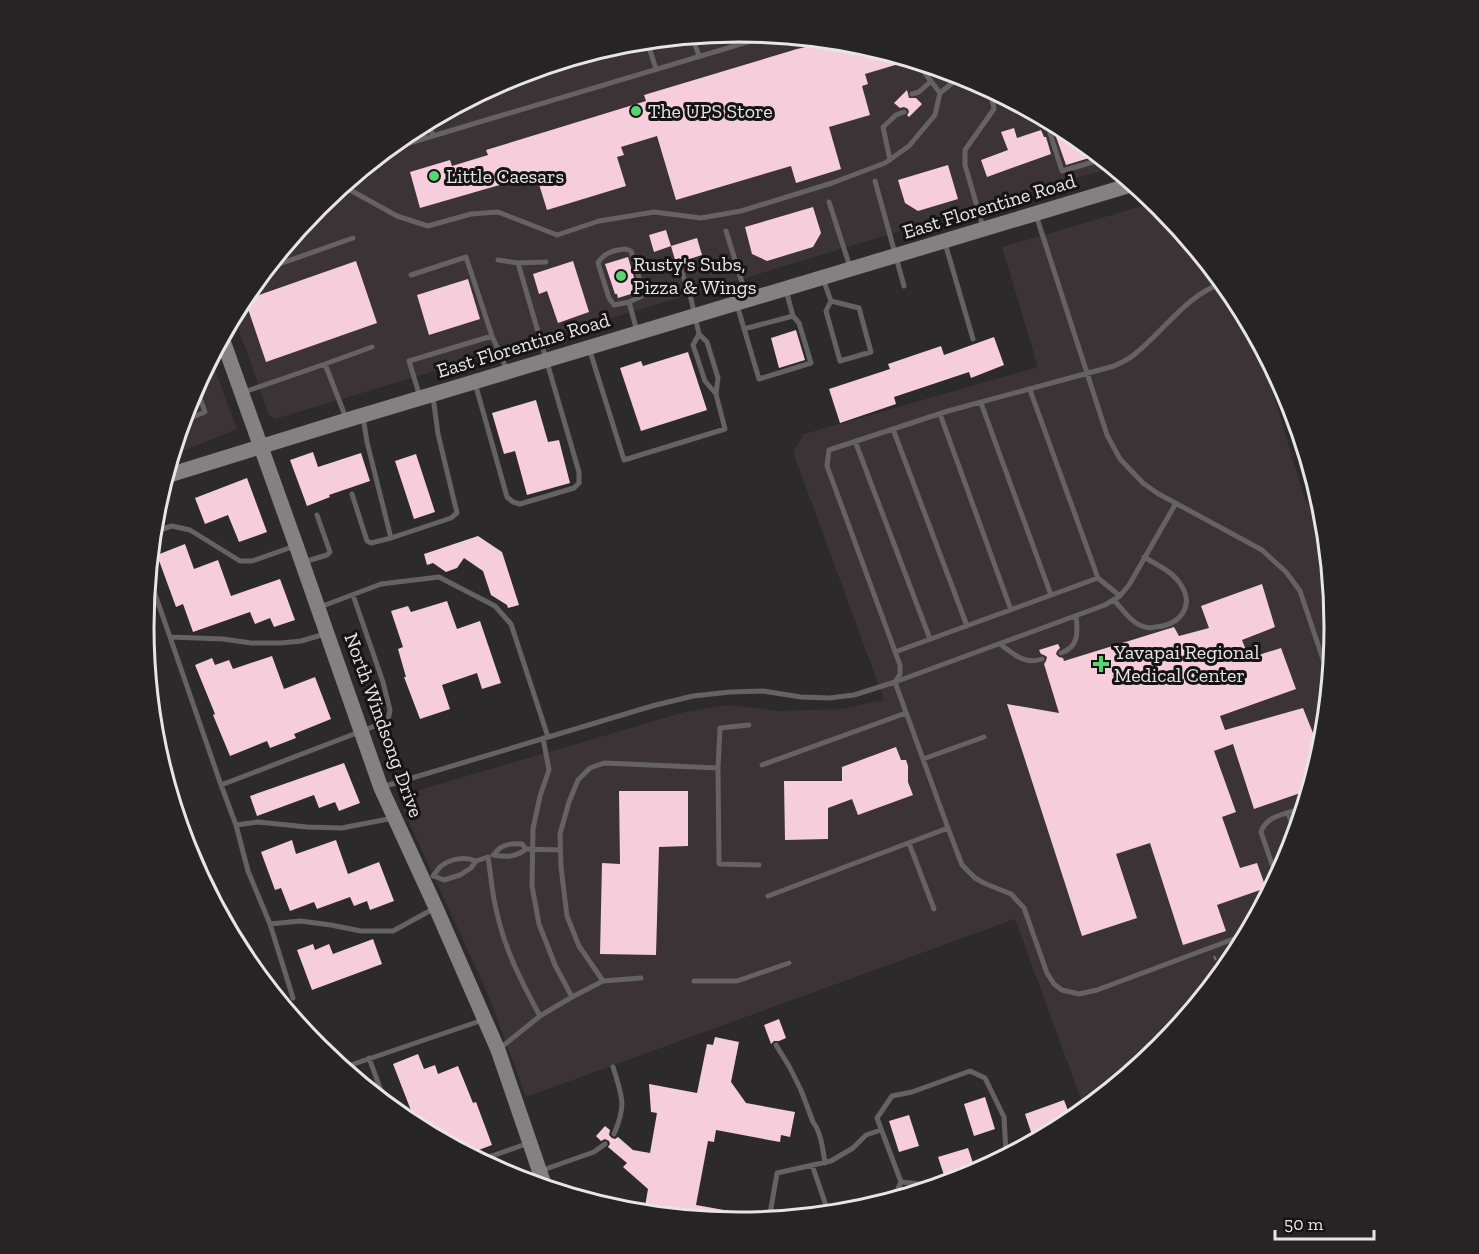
<svg xmlns="http://www.w3.org/2000/svg" width="1479" height="1254" font-family="'Zilla Slab',serif">
<rect width="100%" height="100%" fill="#2d2a2b"/>
<path fill="#3c3336" d="M740 32 856 43 968 77 1071 132 1114 167 275 419 269 415 234 316 245 296 319 206 409 132 512 77 624 43Z
M1156 202 1161 206 1235 296 1257 339 1305 500 1324 517 1335 627 1323 744 1290 855 1234 958 1160 1048 1085 1110 1015 919 526 1097 490 999 403 809 409 793 685 712 728 705 778 711 842 709 884 700 793 452 804 434 1038 367 1002 247Z
M211 359 237 429 172 455 189 399Z"/>
<path fill="#f6cdda" d="M832 41 856 43 912 60 865 74 868 84 862 86 870 115 829 127 841 169 796 183 791 166 676 200 657 136 621 147 624 155 617 157 626 186 547 210 538 181 529 183 527 177 420 208 410 172 450 160 452 166 488 155 486 150 646 101 644 95 797 49Z
M907 90 909 98H916L922 104 909 117 907 115 909 112 908 109 904 107 900 108 894 103Z
M1014 128 1017 138 1041 130 1044 137H1046L1051 154 987 177 981 160 1008 150 1001 132Z
M1067 130 1071 132 1099 155 1066 165 1055 134Z
M948 165 958 199 918 211 905 203 898 180Z
M813 207 821 233 813 247 767 261 752 254 745 227Z
M666 230 671 246 654 252 649 235Z
M697 238 702 255 683 261 679 258 675 260 671 246Z
M628 257 637 288 633 290 634 293 618 298 617 294H615L605 264Z
M356 261 377 323 266 362 245 300Z
M573 261 589 312 558 323 547 291 539 294 533 274Z
M468 279 480 319 429 335 417 295Z
M796 330 805 360 779 368 771 338Z
M994 337 1004 365 971 378 969 372 894 397 896 404 840 423 829 389 890 369 888 364 941 346 944 355Z
M688 352 707 410 641 431 620 368 641 361 643 366Z
M536 400 548 442 559 440 570 483 527 495 515 451 504 454 492 413Z
M313 452 318 467 361 453 370 481 329 495 330 497 307 506 290 460Z
M416 454 435 512 414 519 395 461Z
M247 478 267 532 239 542 228 515 205 524 195 498Z
M478 536 502 552 519 605 508 608 507 605 491 595 483 571 464 558 457 568 446 572 433 563 427 565 424 554Z
M185 544 194 569 218 560 231 596 280 579 295 620 274 627 270 618 255 624 250 612 193 632 183 604 176 607 157 555Z
M1262 584 1275 627 1242 640 1249 658 1281 648 1296 689 1220 716 1225 730 1303 708 1321 753 1309 790 1254 809 1233 744 1214 751 1236 812 1222 817 1240 868 1257 863 1266 888 1217 905 1226 931 1183 945 1150 843 1116 854 1137 918 1082 936 1007 704 1059 713 1044 664 1046 661 1047 657 1044 655 1041 654 1039 650 1058 644 1060 648 1057 651 1056 654 1059 657 1063 658 1064 661 1174 627 1179 636 1209 628 1201 606Z
M447 601 457 629 480 621 501 683 482 689 477 673 442 685 450 709 420 719 404 677H406L398 649 403 647 391 611 408 606 411 612Z
M272 656 284 689 315 677 331 719 294 734 296 738 270 748 267 741 230 756 213 715 215 714 195 665 212 658 215 665 229 660 233 669Z
M896 747 901 760H906L908 766V782L913 795 858 815 852 799 828 808V839L785 840 784 781H842V767Z
M344 763 360 803 339 811 335 802 319 808 314 795 257 816 250 796Z
M619 791H688V846L659 847 656 955 600 954 602 863 620 864Z
M292 840 296 854 336 840 348 874 379 862 394 901 370 910 367 901 354 906 350 897 317 909 314 902 290 911 281 888 275 890 261 852Z
M373 939 382 964 312 990 297 950 313 944 315 950 329 944 333 954Z
M779 1019 786 1038 779 1041H774L771 1044 764 1025Z
M715 1037 739 1042 731 1082 746 1103 795 1112 790 1137 781 1135 780 1142 716 1130 714 1142 708 1141 696 1205 763 1217 762 1220 739 1222 644 1212 648 1189 623 1167 627 1163 608 1147 610 1144 609 1141 605 1139 601 1141 596 1136 605 1126 610 1130 609 1135 612 1138 615 1139 618 1137 633 1150 650 1153 657 1113 651 1112 649 1084 697 1093 707 1044 713 1045Z
M418 1054 424 1069 435 1065 438 1074 458 1066 473 1103 476 1102 492 1145 468 1154 417 1126 393 1064Z
M985 1097 995 1129 974 1136 964 1104Z
M1064 1100 1072 1121 1034 1141 1025 1114Z
M909 1115 919 1146 899 1152 889 1121Z
M968 1148 975 1169 945 1178 938 1157Z"/>
<g fill="none" stroke-linecap="round" stroke-linejoin="round">
<path stroke="#757273" stroke-width="2" stroke-dasharray="4.5 4.5" stroke-linecap="butt" d="M1214 956 1222 974"/>
<path stroke="#646263" stroke-width="5" d="M692 36 699 56
M647 41 656 69
M940 93 962 75
M912 94 919 92 931 81
M428 122 433 136
M1053 123 1050 133 1062 171 1103 159
M386 150 771 35
M890 160 883 127 896 115 904 112
M875 181 904 286
M343 186 397 216 428 226 471 214 498 212 557 235 599 221 654 212 701 218 741 211 832 183 885 163 909 146 935 115 940 93 921 68 920 62
M829 202 850 267
M1036 215 1107 435 1120 459 1143 483 1157 493 1262 550 1286 572 1300 591 1330 680
M983 227 965 165V150L994 109 992 99 986 87
M726 231 747 298
M945 243 973 339
M626 249 631 251 642 287V296L629 302 614 305 609 298 598 263C604 252 615 250 626 249Z
M498 260 518 263 546 262
M268 268 353 238
M411 275 466 257 492 336
M823 279 831 301 826 311 840 361 871 352 859 308 831 301
M1223 283C1186 295 1164 331 1135 354 1129 359 1121 363 1114 366L948 411 829 450 827 466 900 665V674L895 682 948 828 962 865 975 878 984 883 1011 894 1024 908 1047 973 1054 984 1062 990 1079 994 1097 990 1247 934
M629 302 637 331
M737 305 759 379 811 363 799 323 793 316 786 290
M744 329 793 316
M699 334 693 345 705 381 716 394
M589 348 624 460 725 429 716 394 718 378 707 342 699 334 691 299 679 263
M325 364 372 347
M475 383 507 497 513 502 520 504 574 488 579 483V472L518 263
M1030 390 1098 578
M244 392 325 364 346 418
M420 397 409 361 492 336 507 370
M981 403 1051 595
M940 414 1011 610
M183 421 205 412 196 387
M893 429 967 626
M855 441 930 639
M352 494 367 541 371 543 391 538 367 442 363 417
M153 532 172 526 190 530 240 561H252L295 546
M391 538 451 518 457 513 438 434 433 397
M304 562 327 555 330 552 317 515
M149 577 170 637 223 639 251 643H281L301 641 325 634
M1114 600C1123 610 1132 624 1145 627 1148 628 1152 628 1155 627 1181 625 1196 605 1179 582 1171 571 1156 564 1144 557
M320 607 381 584 439 577 495 606 511 624 548 737
M170 637 221 785 388 721 390 710 383 682 353 595
M1000 644C1014 654 1024 665 1042 659
M895 652 1098 578 1120 596
M1061 653C1079 647 1078 632 1076 616
M923 759 984 737
M762 765 906 713
M718 768 720 728 749 725
M221 785 236 825 258 822 307 827 342 828 393 818
M382 787 652 706 693 696 730 692 763 691 801 697 829 698 854 695 895 682 1105 605 1120 596 1129 585 1176 503
M1288 813 1296 834
M236 825 248 871 270 924 300 921 331 925 361 931H393L435 908
M909 843 934 909
M493 855C505 857 515 858 526 849
M494 855C500 844 511 843 522 844L526 849 560 850
M433 876C436 873 437 870 440 867 449 859 465 856 476 861
M434 876 444 880 460 875 471 868 476 861 488 857C491 875 492 895 497 913 505 950 522 983 540 1016
M1277 879 1261 832C1266 815 1289 813 1304 808
M768 896 948 828
M270 924 293 998
M603 981 579 946 567 916 561 867 560 834 569 802 578 780 590 768 604 763 718 768 719 864 759 865
M694 981H737L789 963
M572 997 603 981 641 978
M776 1045 789 1066 801 1090 813 1122C821 1132 823 1150 825 1163
M499 1049 540 1016 572 997 555 965 539 924 532 886 533 829 540 796 549 770 543 738
M369 1058 386 1104
M613 1067C622 1096 627 1104 614 1134
M342 1068 483 1020
M480 1160 529 1143
M812 1165 829 1214
M540 1171 594 1152 605 1144
M901 1182 940 1186
M893 1200 901 1182 877 1118 892 1096 912 1092 970 1071 985 1078 1004 1117 1006 1152 1000 1160
M769 1220 777 1173 831 1161 853 1148 866 1135 881 1130"/>
<path stroke="#848182" stroke-width="15" d="M222 338 296 545 381 788 436 908 498 1050 545 1187
M166 476 347 420 1134 184"/>
</g>
<g fill="#58d570" stroke="#151314" stroke-width="2">
<circle cx="636" cy="111" r="6"/>
<circle cx="434" cy="176" r="6"/>
<circle cx="621" cy="276" r="6"/>
<path d="M1098 655h6v6h6v6h-6v6h-6v-6h-6v-6h6z"/>
</g>
<g text-anchor="middle" stroke-width="6" stroke-linejoin="round" paint-order="stroke">
<g font-size="20" fill="#e7e5e5" stroke="#151314" text-anchor="start">
<text x="648" y="118">The UPS Store</text>
<text x="446" y="183">Little Caesars</text>
<text x="633" y="271">Rusty's Subs,<tspan x="633" dy="23">Pizza &amp; Wings</tspan></text>
<text x="1114" y="659">Yavapai Regional<tspan x="1114" dy="23">Medical Center</tspan></text>
</g>
<g font-size="20" fill="#e7e5e5" stroke="#151314">
<text transform="translate(989 206) rotate(-17)" y="7">East Florentine Road</text>
<text transform="translate(523 345) rotate(-17)" y="7">East Florentine Road</text>
<text transform="translate(384 725) rotate(70)" y="7">North Windsong Drive</text>
</g>
</g>
<path d="M0 0H1479V1254H0ZM154 627a585 585 0 1 1 1170 0a585 585 0 1 1-1170 0Z" fill="#262425" fill-rule="evenodd"/>
<path fill="none" stroke="#e7e5e5" stroke-width="3" d="M154 627a585 585 0 1 1 1170 0a585 585 0 1 1-1170 0Z"/>
<path d="M1275 1230v9h99v-9" fill="none" stroke="#e7e5e5" stroke-width="3"/>
<text x="1284" y="1230" font-size="18" fill="#e7e5e5" stroke="#151314" stroke-width="4.5" paint-order="stroke">50 m</text>
</svg>
